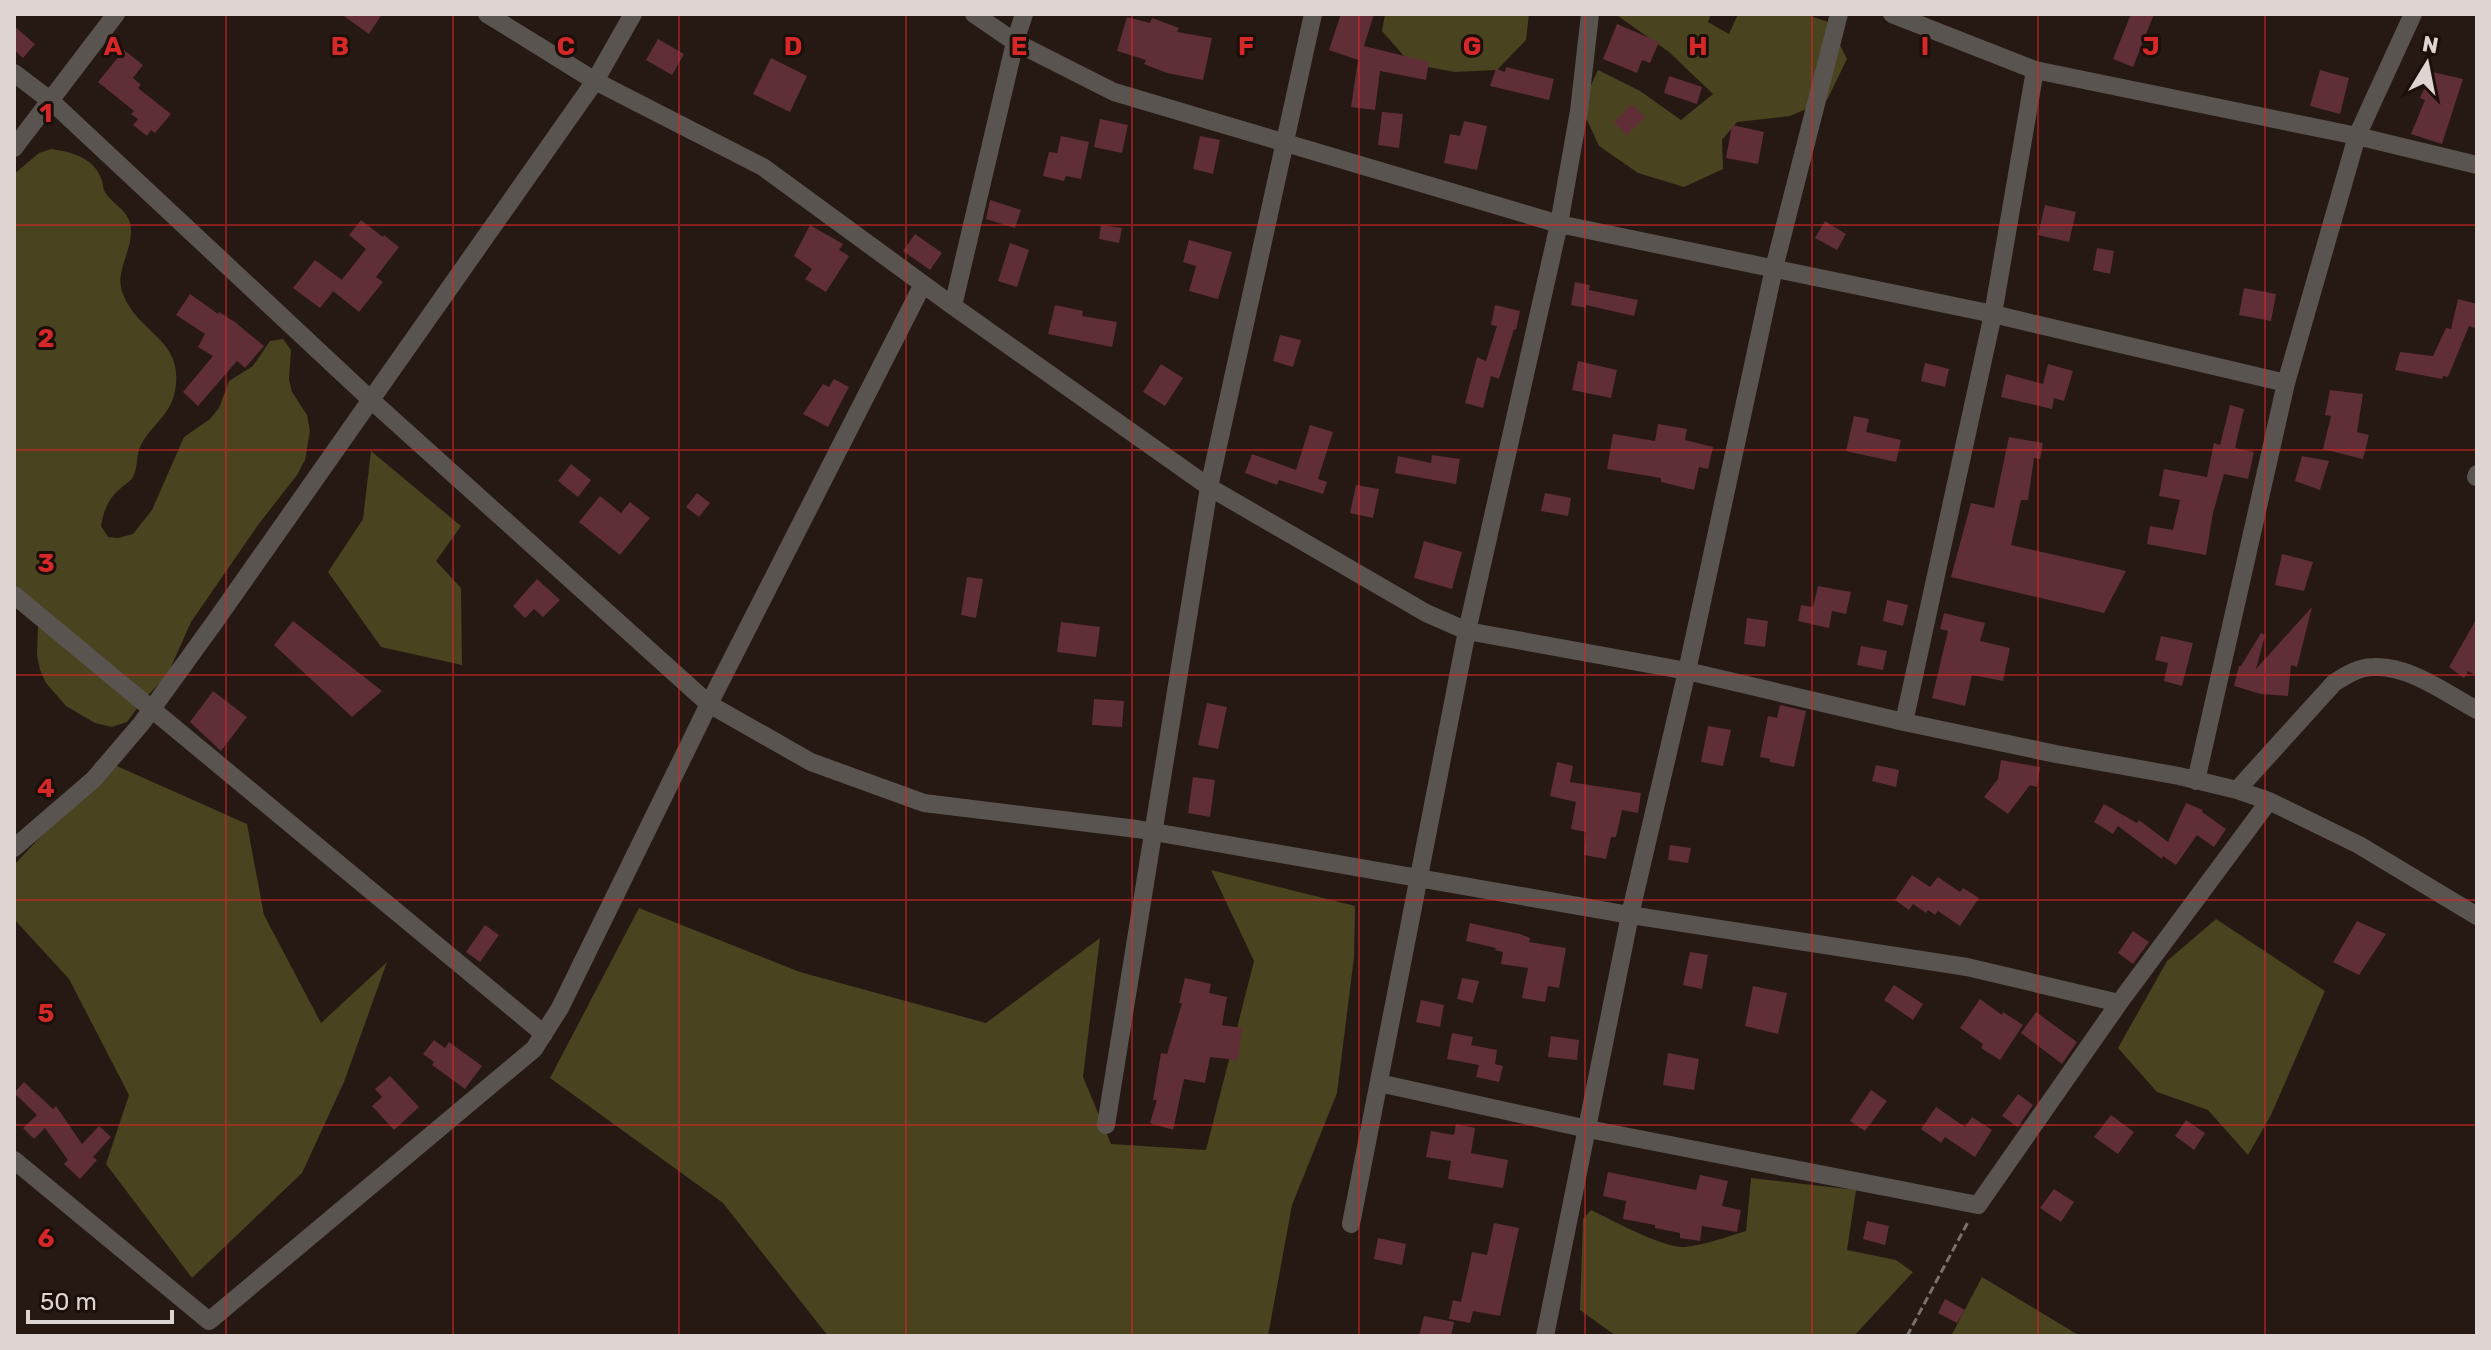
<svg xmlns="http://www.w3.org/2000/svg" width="2491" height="1350" font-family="Rubik,sans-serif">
<rect width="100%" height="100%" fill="#261813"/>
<path fill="#49431f" d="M1385 14H1529L1526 40 1497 70 1455 72 1411 64 1382 31Z
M1618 14H1711L1708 22 1729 34 1738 14H1805L1828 22 1847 59 1827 100 1790 116 1737 122 1722 140 1723 169 1684 187 1638 173 1599 146 1581 107 1598 70 1640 91 1681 120 1713 94 1669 52 1618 16Z
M51 149C71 152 93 157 101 178 104 185 102 189 107 195 114 204 127 211 130 223 136 248 113 270 123 294 138 334 185 339 175 391 171 415 150 426 140 447 136 456 138 468 133 477 131 481 124 485 120 489 108 499 104 510 101 526L108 537 118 538 133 534 152 510 184 437 210 419 219 408 229 381 253 366 270 341 283 339 291 350 289 379 292 392 307 415 310 431 305 460 297 475 258 525 191 622 167 676 144 699 127 722 112 727 95 723 66 706 46 683 40 670 37 655 38 626 14 599V174L39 153Z
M371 451 461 526 436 561 461 588 462 665 381 647 328 572 363 519Z
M110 763 247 824 264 915 321 1023 387 962 344 1082 302 1173 192 1278 106 1164 129 1095 69 979 14 919V865Z
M1211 870 1355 906 1354 957 1337 1093 1292 1205 1268 1336H828L723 1203 550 1078 639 908 800 972 986 1023 1100 938 1083 1077 1111 1144 1206 1150 1254 961Z
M2216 919 2325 991 2271 1115 2248 1155 2208 1110 2157 1092 2118 1048 2167 961Z
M1751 1178 1856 1190 1847 1250 1896 1260 1913 1272 1854 1336H1616L1580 1310 1583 1219 1591 1210C1612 1220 1663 1248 1684 1247 1705 1245 1726 1237 1746 1231Z
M1982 1277 2080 1336H1951Z"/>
<path fill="#602e36" d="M341 14H382L369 34Z
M1341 14H1374L1364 46 1429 62 1426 80 1380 71 1375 110 1351 107 1358 60 1329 50Z
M2131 14H2154L2133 67 2113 59Z
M1127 17 1150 23 1152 18 1179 28 1177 32 1212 38 1203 80 1167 73 1144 64 1146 60 1117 51Z
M1617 24 1659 42 1650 63 1642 60 1637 73 1603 59Z
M14 26 35 44 23 58 14 50Z
M658 39 684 54 672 75 646 60Z
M124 50 143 65 133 78 141 85 138 88 171 114 155 133 151 130 147 136 133 125 138 119 131 114 134 111 98 82Z
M771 58 807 76 790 112 753 94Z
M1506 67 1554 79 1549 100 1490 86 1496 69 1505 72Z
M2320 70 2349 78 2340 114 2310 106Z
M2432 72 2463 79 2442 144 2411 134 2425 100 2420 98Z
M1669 76 1702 87 1697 104 1664 93Z
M1632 104 1645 117 1627 135 1614 122Z
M1382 112 1403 114 1399 148 1378 145Z
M1100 119 1128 125 1122 153 1094 147Z
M1464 121 1487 126 1477 170 1444 163 1450 134 1460 136Z
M1732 125 1764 132 1758 164 1726 158Z
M1061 136 1089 142 1081 179 1066 176 1064 181 1043 176 1049 152 1057 153Z
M1200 136 1220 140 1213 174 1193 169Z
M990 200 1021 210 1015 228 986 219Z
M2045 205 2076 212 2069 242 2038 235Z
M361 220 383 237 384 235 399 247 376 277 383 282 359 312 333 291 366 249 349 235Z
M1825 221 1846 234 1837 250 1815 238Z
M810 225 843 244 839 250 849 256 826 292 805 279 812 269 794 256Z
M1101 225 1122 228 1119 243 1099 239Z
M915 234 942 253 930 270 903 251Z
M1189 240 1232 252 1218 299 1189 291 1196 266 1183 262Z
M1010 243 1029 250 1017 287 998 281Z
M2097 248 2114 251 2110 274 2093 270Z
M315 260 342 280 320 308 293 288Z
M1575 282 1590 285 1589 290 1638 300 1634 316 1586 305V308L1571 305Z
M2244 288 2276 294 2271 321 2239 315Z
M190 294 218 314 219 312 235 322 264 346 245 368 237 361 198 406 183 392 213 356 198 347 205 334 176 315Z
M2458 299 2477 304V329L2469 326 2448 377 2443 376 2442 379 2395 370 2400 352 2433 356 2446 328 2451 329Z
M1055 305 1083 311 1082 316 1117 322 1112 347 1048 334Z
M1495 305 1520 311 1516 330 1514 329 1499 379 1491 376 1483 408 1465 403 1477 357 1486 361 1497 326 1491 325Z
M1280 335 1301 340 1293 367 1273 361Z
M1578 361 1617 370 1611 398 1572 390Z
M1925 363 1949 369 1945 387 1921 381Z
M1161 364 1183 378 1165 406 1143 392Z
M2048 364 2073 371 2064 401 2054 398 2052 409 2001 397 2006 374 2043 384Z
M834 379 849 387 828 427 803 414 823 384 829 387Z
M2330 390 2363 394 2357 432 2369 435 2363 459 2323 449 2331 416 2325 415Z
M2230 405 2244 409 2235 448 2254 452 2248 479 2224 474 2213 513 2206 555 2147 544 2150 526 2173 530 2180 500 2159 496 2164 469 2207 477 2214 443 2220 445Z
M1854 416 1869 419 1866 432 1901 440 1896 462 1846 451Z
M1658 424 1687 429 1685 440 1713 447 1708 469 1699 467 1694 490 1661 482V478L1607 469 1613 434 1655 441Z
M1310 425 1333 432 1318 479 1327 482 1323 494 1279 480 1277 485 1245 473 1252 454 1296 470Z
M2009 437 2043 443 2040 459 2034 458 2028 500H2021L2011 545 2126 571 2104 613 1951 577 1971 503 1994 508Z
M1432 455 1460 459 1456 484 1395 473 1398 456 1431 463Z
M2302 456 2329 461 2320 490 2295 481Z
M571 464 591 480 578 497 558 481Z
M1356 485 1379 489 1373 518 1350 513Z
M697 493 710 503 699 517 686 507Z
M1545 493 1571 498 1568 516 1541 511Z
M600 496 621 513 630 502 650 518 620 555 579 522Z
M1424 541 1462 552 1452 589 1414 578Z
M2282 554 2313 562 2304 591 2275 585Z
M967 577 983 579 976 618 961 615Z
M537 579 560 600 543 617 534 609 525 618 513 606Z
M1818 586 1851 592 1846 614 1832 611 1829 628 1798 621 1801 605 1813 607Z
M1887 600 1908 605 1903 626 1883 621Z
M2312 607 2297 667 2291 665 2288 696 2261 694 2234 686 2239 666H2241L2261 633 2265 635 2256 669Z
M1944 613 1985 623 1980 641 2010 648 2003 681 1972 675 1965 706 1932 698 1948 631 1940 629Z
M1747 618 1768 621 1765 647 1744 644Z
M2477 618V676L2468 671 2464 678 2449 667Z
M293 621 382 691 352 717 274 645Z
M1061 622 1100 627 1096 657 1057 652Z
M2161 636 2193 643 2182 686 2164 681 2168 663 2155 660Z
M1861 646 1887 651 1883 670 1857 665Z
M213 691 247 717 221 751 190 722Z
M1094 699 1124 701 1122 727 1092 725Z
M1207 703 1227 707 1218 749 1198 745Z
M1780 705 1806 711 1794 767 1770 762V759L1760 757 1768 716 1777 718Z
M1708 726 1731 730 1723 766 1701 762Z
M2001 760 2040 767 2037 787 2030 785 2008 814 1984 797 1998 779Z
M1557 762 1573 766 1570 782 1641 793 1638 813 1622 810 1616 837H1611L1606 859 1584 855 1586 832 1571 829 1576 802 1550 796Z
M1876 765 1899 770 1896 787 1872 781Z
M1193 777 1215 780 1210 817 1188 813Z
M2186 803 2203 810 2202 812 2226 829 2214 847 2197 835 2176 865 2163 856 2162 859 2118 826 2113 834 2094 822 2104 804 2137 823 2139 820 2168 842Z
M1670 845 1691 848 1688 863 1668 860Z
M1912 875 1930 887 1938 877 1960 892 1963 888 1979 898 1960 926 1938 911 1935 915 1928 910 1926 913 1913 904 1909 910 1895 900Z
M2357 921 2386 934 2359 975 2333 962Z
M1470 923 1520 934 1530 938 1529 942 1566 948 1559 988 1548 986 1545 1002 1522 998 1528 968 1501 964 1503 952 1495 950 1496 948 1466 941Z
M485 925 499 935 480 962 466 952Z
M2133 931 2149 942 2133 964 2118 953Z
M1690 952 1708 955 1702 989 1683 985Z
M1185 978 1211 984 1209 993 1227 997 1222 1025 1242 1028 1238 1060 1210 1057 1205 1083 1184 1079 1173 1130 1150 1123 1157 1100H1153L1161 1053 1167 1054 1182 1003H1179Z
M1462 978 1479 981 1473 1003 1457 999Z
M1894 985 1923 1004 1913 1020 1884 1000Z
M1753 986 1787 993 1778 1034 1745 1026Z
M1980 999 2002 1015 2003 1012 2023 1025 2000 1060 1981 1048 1983 1044 1960 1028Z
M1421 1000 1444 1005 1440 1027 1416 1022Z
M2036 1012 2077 1042 2062 1064 2021 1033Z
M1452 1033 1473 1037 1471 1045 1497 1050 1495 1064 1503 1066 1499 1082 1476 1077 1479 1065 1447 1059Z
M1551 1036 1579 1040 1577 1060 1548 1057Z
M434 1040 445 1048 449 1042 482 1066 465 1089 432 1065 434 1062 423 1054Z
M1668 1053 1699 1059 1694 1090 1663 1085Z
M390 1076 419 1107 394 1130 372 1106 382 1097 375 1089Z
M24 1082 53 1109 56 1106 82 1144 99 1126 111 1137 93 1157 97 1160 80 1179 64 1164 68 1160 45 1128 34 1139 23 1128 37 1115 14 1093Z
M1871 1090 1887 1101 1865 1131 1850 1121Z
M2018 1094 2033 1105 2018 1127 2002 1116Z
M1936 1107 1965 1127 1972 1117 1992 1130 1975 1157 1945 1137 1941 1143 1921 1129Z
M2111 1115 2134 1132 2118 1154 2094 1137Z
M2186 1120 2205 1133 2194 1150 2175 1136Z
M1456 1124 1475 1128 1471 1153 1508 1160 1503 1188 1448 1179 1451 1161 1426 1157 1431 1131 1454 1135Z
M1608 1172 1696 1190 1700 1175 1728 1181 1722 1206 1741 1210 1737 1232 1702 1226 1700 1241 1680 1238V1233L1655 1228V1225L1623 1219 1626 1201 1603 1196Z
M2054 1189 2074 1202 2061 1222 2040 1208Z
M1867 1221 1889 1226 1885 1245 1863 1239Z
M1494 1223 1519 1228 1500 1316 1473 1311 1470 1323 1449 1319 1453 1300 1461 1302 1472 1252 1487 1255Z
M1378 1238 1406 1244 1402 1265 1374 1259Z
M1945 1299 1965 1310 1957 1323 1938 1313Z
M1424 1316 1454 1322 1451 1336H1419Z"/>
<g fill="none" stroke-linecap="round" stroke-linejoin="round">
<path stroke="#7b6f6b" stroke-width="3" stroke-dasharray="8 4" stroke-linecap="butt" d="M1907 1336 1968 1222"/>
<path stroke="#59544f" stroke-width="18" d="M487 14 595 81 763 167 953 306 1209 487 1426 613 1467 631 1687 671 1904 722 2056 754 2179 776 2237 790 2269 801 2359 845 2477 916
M974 14 1015 42 1114 92 1559 224 1993 314 2286 383
M1892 14 2035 70 2357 136 2477 165
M14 73 51 101 371 400 709 704 811 762 924 803 1137 829 1630 915 1967 967 2119 1003
M14 148 116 14
M953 306 1015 42 1024 14
M2476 477 2477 474
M14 595 544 1034
M1904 722 1993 314 2035 70
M2196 781 2286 383 2357 136 2413 14
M2237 790 2334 683C2346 675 2359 667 2374 667 2409 665 2447 694 2477 710
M14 848 94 779 141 724 214 623 595 81 633 14
M1379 1083 1588 1129 1978 1205 2119 1003 2269 801
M1106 1125 1209 487 1313 14
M14 1160 209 1321 534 1049 560 1008 709 704 923 284
M1351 1224 1467 631 1559 224 1579 111 1590 14
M1545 1336 1630 915 1687 671 1774 268 1839 14"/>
</g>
<path fill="none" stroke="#d62828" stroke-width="2" stroke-opacity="0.55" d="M226 14V1336M453 14V1336M679 14V1336M906 14V1336M1132 14V1336M1359 14V1336M1585 14V1336M1812 14V1336M2038 14V1336M2265 14V1336M14 225H2477M14 450H2477M14 675H2477M14 900H2477M14 1125H2477"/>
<g font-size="26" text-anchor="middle" font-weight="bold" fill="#d62828" stroke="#1c0f0a" stroke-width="6" stroke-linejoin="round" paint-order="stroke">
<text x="113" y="55">A</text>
<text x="340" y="55">B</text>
<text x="566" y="55">C</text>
<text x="793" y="55">D</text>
<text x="1019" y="55">E</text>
<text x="1246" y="55">F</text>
<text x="1472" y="55">G</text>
<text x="1698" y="55">H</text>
<text x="1925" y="55">I</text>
<text x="2151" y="55">J</text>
<text x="46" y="122">1</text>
<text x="46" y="347">2</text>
<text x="46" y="572">3</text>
<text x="46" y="797">4</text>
<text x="46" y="1022">5</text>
<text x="46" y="1247">6</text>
</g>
<rect width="2491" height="1350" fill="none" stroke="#ded4d1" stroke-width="32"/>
<g transform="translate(2427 64) rotate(10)" stroke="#1c0f0a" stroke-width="6" paint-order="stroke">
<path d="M0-6L14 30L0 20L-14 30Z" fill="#ded4d1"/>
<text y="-12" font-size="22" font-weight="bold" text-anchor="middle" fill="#ded4d1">N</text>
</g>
<path d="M28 1310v12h144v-12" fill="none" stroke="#ded4d1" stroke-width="4"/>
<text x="40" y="1310" font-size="24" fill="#ded4d1" stroke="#1c0f0a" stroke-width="6" paint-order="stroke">50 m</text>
</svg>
